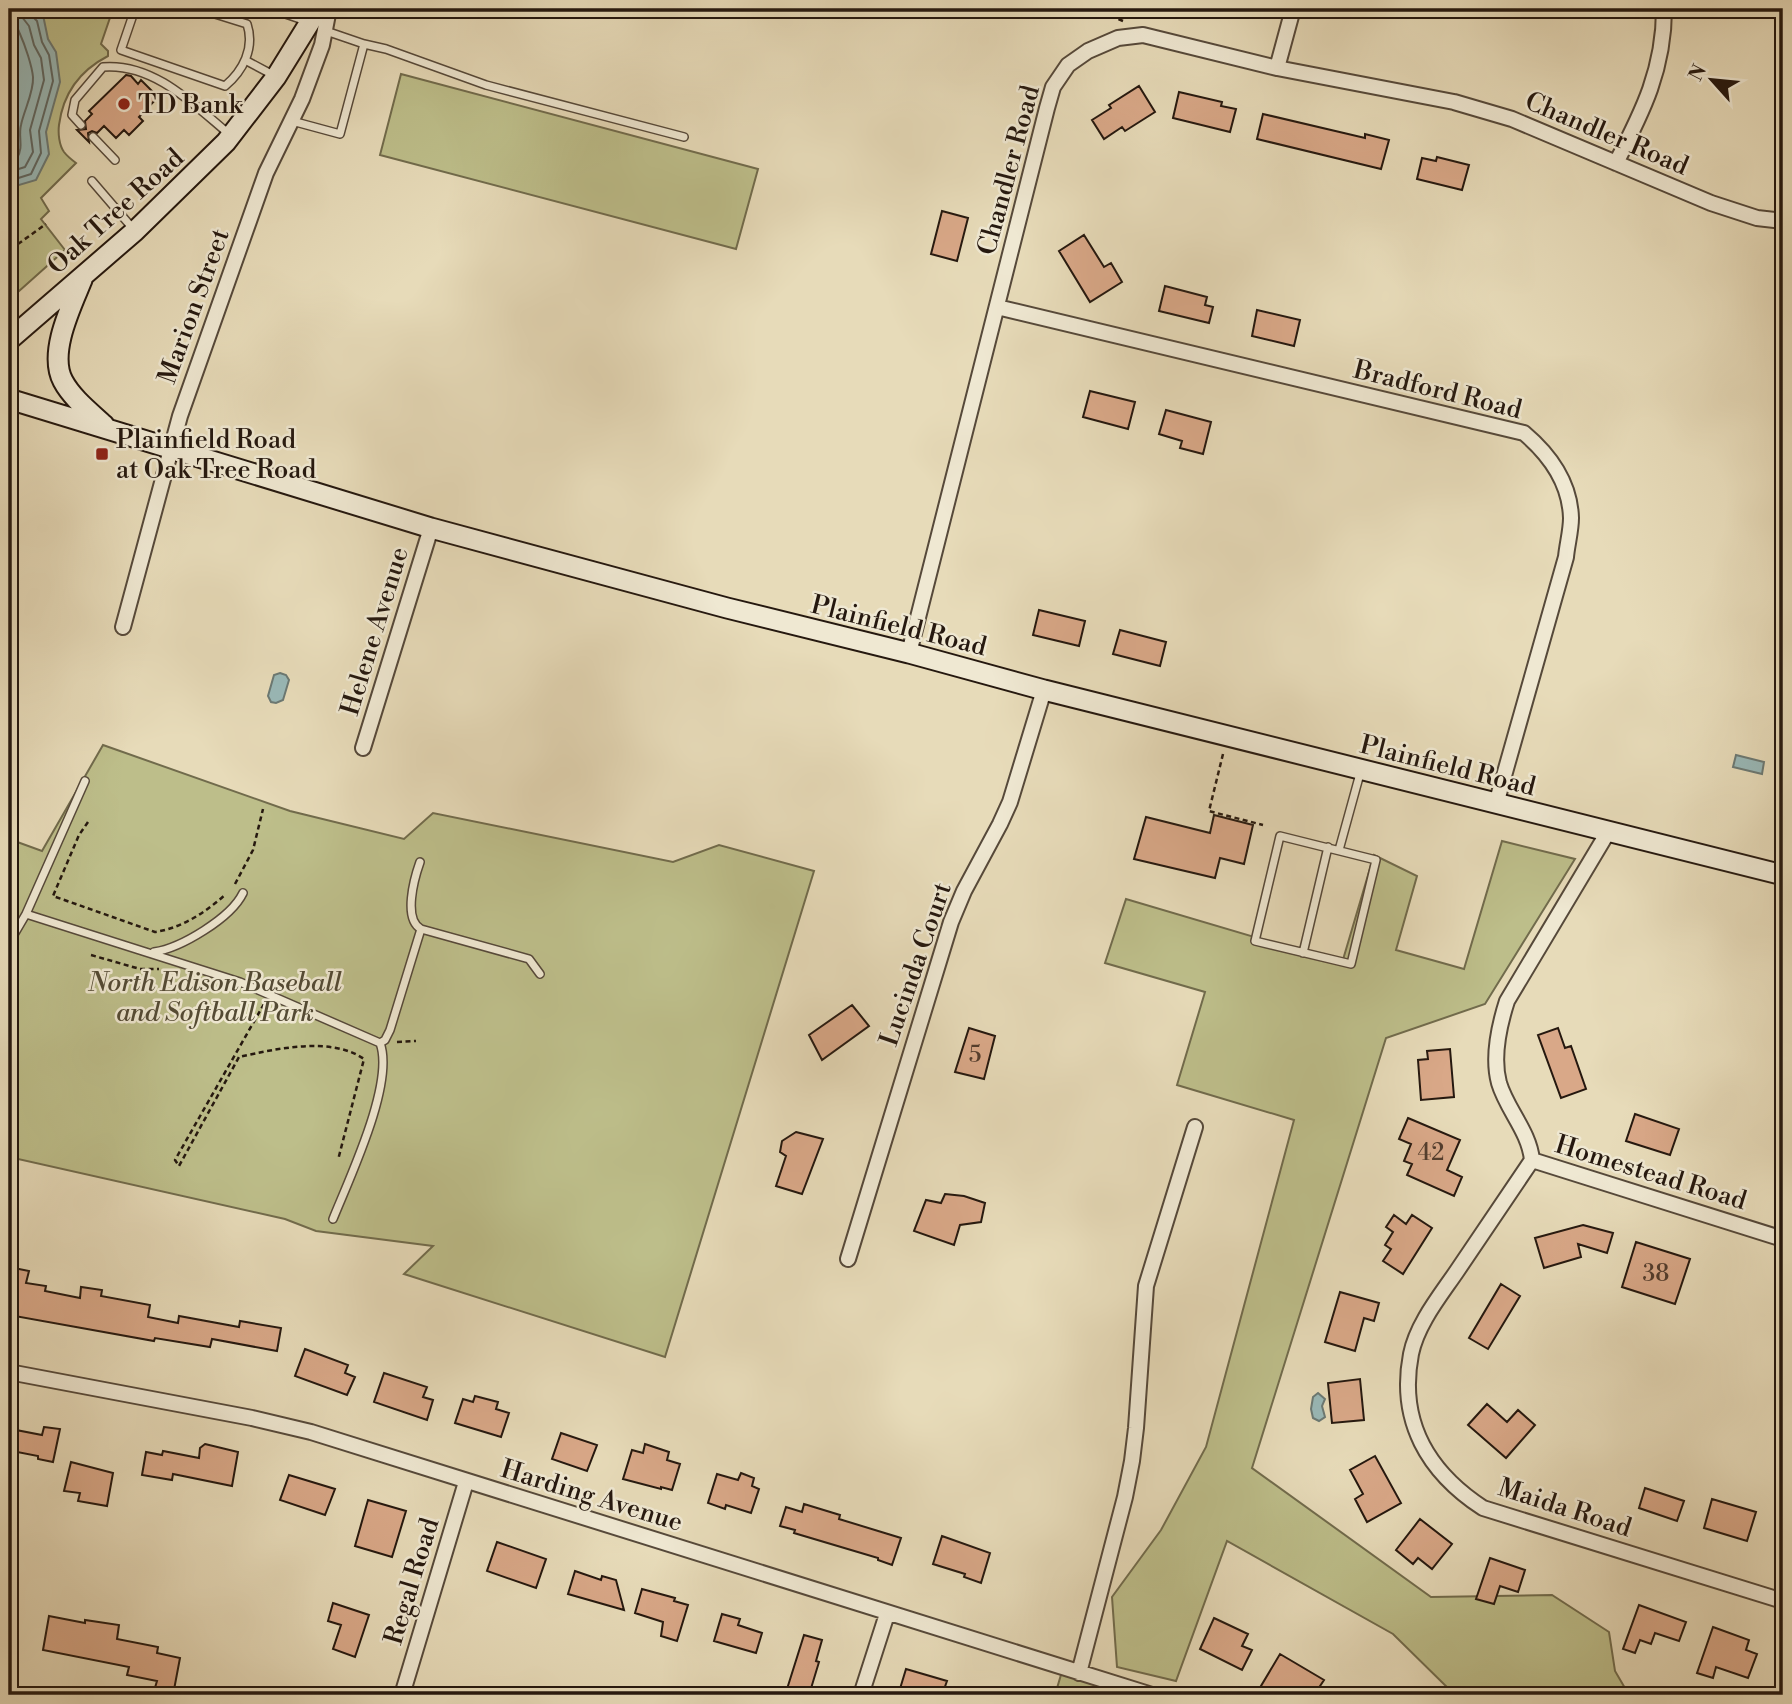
<svg xmlns="http://www.w3.org/2000/svg" width="1792" height="1704" font-family="'Libre Bodoni',serif">
<rect width="100%" height="100%" fill="#e7dbb9"/>
<filter id="stains"><feTurbulence type="fractalNoise" baseFrequency=".00286" numOctaves="4"/><feColorMatrix values="0 0 0 0 .2 0 0 0 0 .09 0 0 0 0 .02 0 0 0 .5 -.17"/></filter>
<radialGradient id="worn" r=".72"><stop offset=".6" stop-color="#630" stop-opacity="0"/><stop offset="1" stop-color="#630" stop-opacity=".3"/></radialGradient>
<path fill="#bdbe8a" stroke="#716b4c" stroke-width="2" d="M9 9H113L101 44 108 51V56C79 71 63 94 59 125 58 133 59 145 64 152 67 156 72 160 76 163L41 198 49 211 41 219 65 250 9 300Z
M401 74 758 169 736 249 380 155Z
M103 745 290 811 404 839 433 813 673 862 719 845 814 871 665 1357 404 1274 433 1246 316 1231 285 1219 9 1157V839L42 851Z
M1502 841 1575 859 1485 1004 1386 1038 1252 1468 1431 1597 1552 1595 1609 1632 1615 1671 1629 1695H1455L1393 1634 1227 1541 1176 1681 1117 1667 1112 1597 1161 1530 1206 1447 1294 1120 1177 1085 1205 992 1105 963 1126 899 1342 963 1374 855 1417 876 1396 950 1464 969Z
M1063 1668 1111 1682 1108 1695H1055Z"/>
<path fill="#99b9b8" stroke="#6b7974" stroke-width="2" d="M9 9H31L43 15 48 39 56 52 60 82 46 132 49 154 36 180 9 188Z
M280 673 286 675 289 680 283 700 276 703 271 702 268 696 274 675Z
M1736 755 1764 762 1762 774 1733 767Z
M1318 1393 1325 1399 1322 1406 1325 1417 1319 1421 1313 1418 1311 1409 1313 1397Z"/>
<g fill="none" stroke-linecap="round" stroke-linejoin="round">
<path stroke="#5f6864" stroke-width="2" d="M9 161 17 158C24 147 18 137 21 125 24 110 34 92 33 77 32 66 25 45 20 34 17 25 11 20 10 9
M9 172 25 167 33 152 30 130 44 80 41 58 34 45 29 26 22 17 21 9
M9 181 31 174 41 153 39 131 53 81 49 55 42 42 37 21 31 15 30 9"/>
</g>
<path fill="#d9a888" stroke="#25180f" stroke-width="2" d="M126 75 131 76 138 84 141 80 158 97 139 117 143 121 129 135 124 130 116 138 104 126 97 133 92 131 88 133 89 142 77 130 86 129 85 121 92 114 89 111Z
M1139 86 1155 112 1125 131 1122 127 1104 139 1092 120 1111 108 1109 105Z
M1179 92 1222 102 1221 106 1236 109 1230 132 1173 118Z
M1263 114 1365 138V134L1389 140 1381 169 1257 139Z
M1437 157 1469 165 1462 190 1417 179 1422 158 1436 161Z
M942 211 968 218 957 261 931 254Z
M1084 235 1104 267 1111 263 1122 282 1090 302 1059 251Z
M1165 286 1207 297 1205 305 1213 307 1209 323 1159 311Z
M1257 310 1300 320 1294 346 1252 336Z
M1090 391 1135 402 1128 429 1083 417Z
M1166 410 1211 422 1203 454 1180 448 1182 441 1159 434Z
M1039 610 1085 621 1079 646 1033 635Z
M1120 630 1166 642 1160 666 1113 654Z
M1214 815 1253 825 1244 864 1220 858 1215 878 1134 859 1146 817 1210 833Z
M852 1005 869 1026 822 1060 809 1035Z
M969 1028 995 1036 984 1079 955 1072Z
M1558 1028 1565 1048 1571 1046 1586 1089 1561 1098 1538 1035Z
M1450 1049 1454 1097 1421 1100 1418 1060 1428 1059 1427 1051Z
M1635 1114 1679 1129 1670 1155 1626 1141Z
M1408 1118 1460 1140 1447 1170 1462 1177 1454 1196 1407 1175 1412 1164 1404 1161 1411 1144 1399 1139Z
M796 1132 823 1139 802 1194 776 1186 786 1156 780 1152 782 1141Z
M945 1194 964 1196 985 1203 981 1222 960 1225 954 1245 914 1231 926 1200 941 1203Z
M1394 1215 1406 1224 1412 1215 1432 1228 1403 1274 1383 1261 1391 1249 1385 1245 1393 1232 1386 1227Z
M1583 1225 1613 1233 1607 1253 1578 1244 1581 1257 1544 1268 1535 1238Z
M1636 1242 1690 1259 1675 1304 1622 1287Z
M14 1268 29 1271 26 1283 46 1286 45 1291 80 1298 81 1287 102 1290 101 1296 150 1305 148 1317 178 1323 179 1316 239 1327 240 1321 281 1328 277 1351 212 1339 210 1347 155 1338 154 1341 9 1315V1298Z
M1501 1284 1520 1296 1488 1349 1469 1338Z
M1340 1292 1379 1303 1374 1321 1364 1318 1355 1351 1325 1342Z
M305 1349 348 1365 345 1373 355 1377 347 1395 295 1376Z
M384 1373 427 1387 423 1397 433 1400 427 1420 374 1402Z
M1360 1379 1364 1420 1332 1423 1328 1383Z
M475 1396 498 1402 496 1409 509 1413 501 1437 455 1423 463 1399 473 1402Z
M1487 1404 1507 1422 1518 1410 1535 1425 1506 1458 1468 1425Z
M44 1427 60 1429 53 1462 38 1459V1456L12 1451 16 1430 42 1435Z
M561 1433 597 1445 587 1471 552 1459Z
M205 1444 238 1452 232 1486 173 1474 172 1480 142 1475 146 1452 162 1455 163 1451 199 1458 200 1448Z
M645 1444 669 1452 667 1460 680 1464 672 1490 661 1487V1489L623 1479 632 1450 643 1453Z
M1375 1456 1401 1503 1367 1522 1355 1499 1363 1494 1350 1470Z
M71 1462 113 1473 107 1506 78 1501 80 1493 64 1491Z
M741 1473 754 1478 752 1486 759 1489 751 1513 726 1505 725 1509 708 1503 717 1474 738 1480Z
M289 1475 335 1489 325 1515 280 1500Z
M1645 1488 1684 1501 1677 1521 1639 1508Z
M1712 1499 1756 1512 1747 1541 1704 1528Z
M368 1500 406 1511 392 1557 355 1546Z
M804 1504 840 1515 839 1519 901 1538 892 1565 878 1560V1558L794 1533 795 1530 780 1526 786 1507 802 1512Z
M1420 1519 1452 1544 1432 1569 1418 1558 1413 1564 1396 1550Z
M942 1536 990 1553 981 1583 964 1577 965 1574 933 1564Z
M497 1542 546 1559 536 1588 487 1571Z
M1490 1558 1525 1570 1518 1592 1500 1586 1494 1604 1476 1599Z
M575 1571 601 1580 602 1576 616 1580 624 1610 568 1594Z
M642 1589 675 1598 674 1601 688 1605 677 1641 661 1636 663 1622 635 1613Z
M333 1603 369 1615 355 1657 333 1649 341 1625 328 1621Z
M1639 1605 1686 1622 1679 1641 1655 1633 1651 1644 1640 1640 1635 1653 1623 1649Z
M722 1614 740 1619 738 1625 762 1633 756 1653 714 1641Z
M49 1616 85 1623V1620L119 1625 117 1639 158 1647 157 1653 180 1658 173 1695 154 1691 157 1681 127 1675 129 1667 43 1650Z
M1214 1618 1248 1634 1242 1646 1252 1650 1242 1670 1200 1649Z
M1713 1627 1749 1640 1746 1650 1757 1654 1748 1678 1716 1667 1713 1678 1697 1673Z
M804 1635 822 1640 816 1661 819 1662 809 1695 787 1689Z
M1280 1654 1324 1680 1314 1695H1277L1261 1686Z
M906 1669 947 1681 942 1695H908L899 1692Z"/>
<g fill="none" stroke-linecap="round" stroke-linejoin="round">
<g stroke="#56493a" stroke-width="10">
<path id="lane" d="M135 9 121 50 225 86C243 71 255 48 247 24L199 9
M271 9 309 22
M364 44 386 49 486 85 684 137
M245 60 275 76
M292 121 340 134 364 44 326 31
M81 125 72 115 75 100 103 67C154 63 193 104 229 134
M93 137 115 160
M92 181 135 231
M1280 836 1376 860 1351 964 1255 941Z
M1339 850 1361 770
M420 862C414 879 403 919 421 929
M26 914 85 781
M9 943 26 914 240 982 380 1043C395 1083 349 1179 333 1219
M154 952C181 948 231 918 243 893
M1303 953 1328 847
M380 1043 385 1040 390 1030 421 929 529 959 540 974"/>
</g>
<g stroke="#56493a" stroke-width="18">
<path id="street" d="M1277 68 1293 9
M1616 163C1643 111 1664 69 1664 9
M997 307 1524 433C1550 455 1570 483 1571 518 1571 531 1567 545 1566 557L1496 804
M123 627 180 416 266 173 302 99 322 45 329 9
M909 653 1047 108 1053 87 1068 65 1088 51 1118 38 1143 35 1277 68 1454 102 1512 119 1711 203 1757 218 1783 221
M363 748 431 528
M1608 832 1507 1001C1499 1026 1492 1057 1499 1083 1507 1110 1529 1131 1532 1160L1783 1239
M1532 1160C1507 1197 1482 1234 1457 1271 1440 1296 1417 1324 1411 1354 1398 1421 1428 1472 1483 1508L1783 1601
M848 1259 951 922 964 891 1000 824 1010 802 1044 690
M9 1372 252 1418 311 1432 1152 1695
M1079 1673 1125 1497 1132 1461 1136 1428 1146 1286 1195 1127
M402 1695 466 1482
M861 1695 887 1614"/>
</g>
<g stroke="#25180f" stroke-width="23">
<path id="secondary" d="M82 280C71 307 48 353 63 381 72 398 90 412 104 425
M9 340 135 231 226 142 276 77 318 9
M9 399 431 528 727 608 909 653 1044 690 1783 875"/>
</g>
<path stroke="#25180f" stroke-width="2.5" stroke-dasharray="5 3.5" stroke-linecap="butt" d="M1095 9 1123 21
M9 247C17 254 16 263 9 271
M11 249 46 224
M1223 754 1209 811 1263 825
M88 822 79 835 53 896 155 932C182 928 206 912 226 894
M235 884 253 850 263 809
M91 955 140 969H159
M264 1004 175 1160 179 1166 239 1057C275 1049 331 1036 364 1059L338 1160
M397 1042 416 1041"/>
<use href="#lane" stroke="#efe8d2" stroke-width="7"/>
<use href="#street" stroke="#efe8d2" stroke-width="14"/>
<use href="#secondary" stroke="#efe8d2" stroke-width="19"/>
</g>
<g fill="#8f2418" stroke="#efe8d2" stroke-width="2.5">
<circle cx="124" cy="104" r="7"/>
<rect x="95" y="447" width="14" height="14" rx="3.5"/>
</g>
<g text-anchor="middle" stroke-width="5" stroke-linejoin="round" paint-order="stroke">
<g font-size="23" fill="#523c2d">
<text x="975" y="1062">5</text>
<text x="1431" y="1160">42</text>
<text x="1656" y="1281">38</text>
</g>
<g font-size="26" fill="#25180f" stroke="#efe8d2" text-anchor="start">
<text x="138" y="113">TD Bank</text>
<text x="116" y="448">Plainfield Road<tspan x="116" dy="30">at Oak Tree Road</tspan></text>
</g>
<g font-size="26" fill="#25180f" stroke="#efe8d2">
<text transform="translate(1607 133) rotate(23)" y="9">Chandler Road</text>
<text transform="translate(1008 170) rotate(-75)" y="9">Chandler Road</text>
<text transform="translate(115 211) rotate(-42)" y="9">Oak Tree Road</text>
<text transform="translate(193 306) rotate(-70)" y="9">Marion Street</text>
<text transform="translate(1438 389) rotate(14)" y="9">Bradford Road</text>
<text transform="translate(899 625) rotate(14)" y="9">Plainfield Road</text>
<text transform="translate(374 631) rotate(-73)" y="9">Helene Avenue</text>
<text transform="translate(1448 765) rotate(14)" y="9">Plainfield Road</text>
<text transform="translate(915 964) rotate(-71)" y="9">Lucinda Court</text>
<text transform="translate(1651 1172) rotate(17)" y="9">Homestead Road</text>
<text transform="translate(592 1495) rotate(17)" y="9">Harding Avenue</text>
<text transform="translate(1565 1507) rotate(18)" y="9">Maida Road</text>
<text transform="translate(411 1581) rotate(-73)" y="9">Regal Road</text>
</g>
<g font-size="26" font-style="italic" fill="#534a34" stroke="#efe8d2">
<text x="215" y="991">North Edison Baseball<tspan x="215" dy="30">and Softball Park</tspan></text>
</g>
</g>
<rect width="1792" height="1704" fill="none" stroke="#e7dbb9" stroke-width="35"/>
<rect x="10" y="10" width="1771" height="1683" fill="none" stroke="#25180f" stroke-width="3.5"/>
<rect x="18" y="18" width="1757" height="1669" fill="none" stroke="#25180f" stroke-width="2"/>
<g transform="translate(1712 80) rotate(297)" stroke="#efe8d2" stroke-width="5" paint-order="stroke">
<path d="M0-5L12 26L0 18L-12 26Z" fill="#25180f"/>
<text y="-10" font-size="19" font-weight="bold" text-anchor="middle" fill="#25180f">N</text>
</g>
<rect width="100%" height="100%" filter="url(#stains)"/>
<rect width="100%" height="100%" fill="url(#worn)"/>
</svg>
